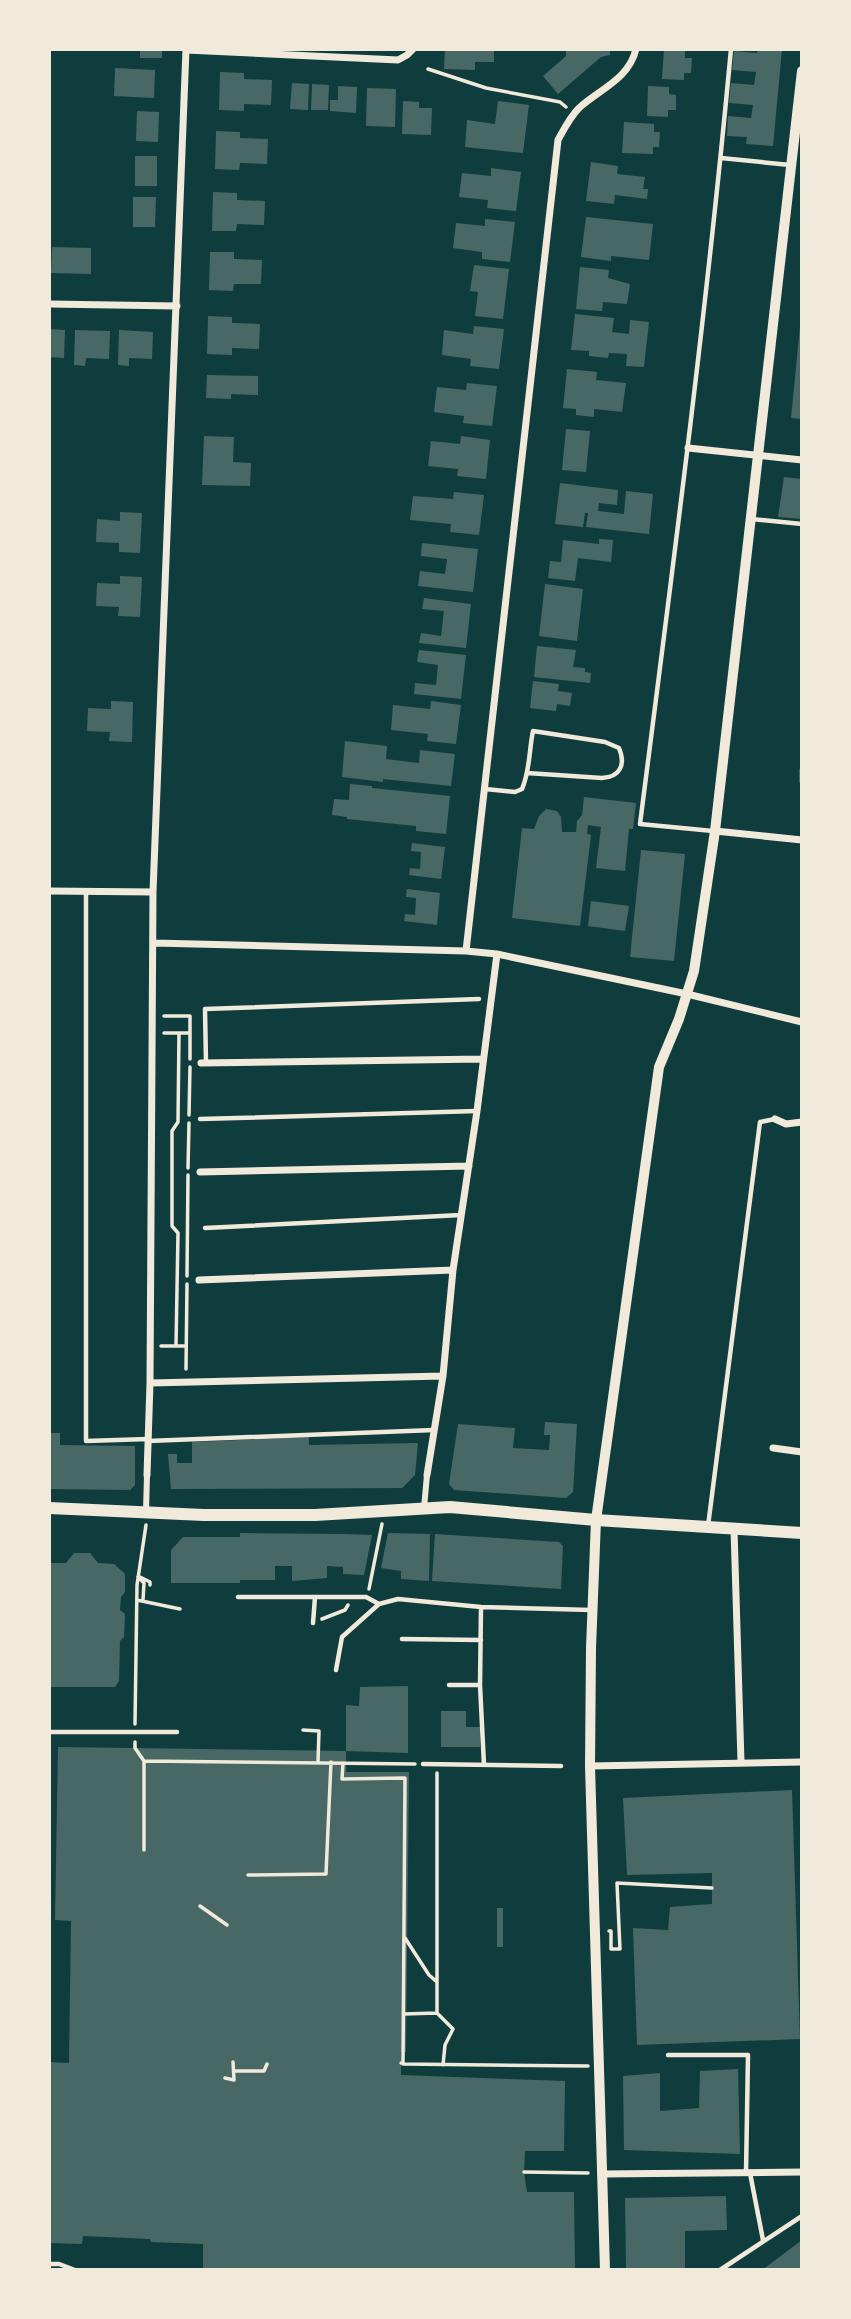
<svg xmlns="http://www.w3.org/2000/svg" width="851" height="2319" font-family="'Public Sans',sans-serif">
<rect width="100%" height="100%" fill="#0f3d3e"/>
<path fill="#486865" d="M140 49H162V58H140Z
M445 49H494V62H475V70L444 69Z
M566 49H610V55L601 57 558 94 543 76 566 56Z
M664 49 685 50V58H692L691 73H684V80L662 79Z
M758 49H782L773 146 746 144 747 137 727 136 728 116 751 118 752 112 753 105 729 103 731 83 754 85 756 72 732 70 734 51 757 53Z
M115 68 155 70 154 98 114 96Z
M220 72 244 73V79L272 80 271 105 244 104V111L219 110Z
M292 83 309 84 308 110 290 109Z
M312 84 329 85 328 110H311Z
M338 86 357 87 356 113 330 111V100H338Z
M648 86 669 87V94L676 95V110H668V117L647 116Z
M367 88 396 89 395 127 366 126Z
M403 101 419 102V108H432L431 135 402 134Z
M498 101 529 105 523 153 465 147 467 120 495 124Z
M137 111 159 112 158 142 136 141Z
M624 122 654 124V132H660L659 147H653V154L622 153Z
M216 131 240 132V138L268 139 267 164 240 163 239 170 215 169Z
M135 156H157V186H135Z
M591 162 618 166 617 174 645 177 643 189H648L647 199 615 195 614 204 586 201Z
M491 168 521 172 516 211 487 208 488 200 459 197 462 173 491 176Z
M213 192 237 193V200L265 201 264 225 237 224 236 231H212Z
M133 197H156L155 227H133Z
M586 217 653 224 649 260 611 256V261L581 257Z
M485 219 515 222 510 262 482 259V252L453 248 456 223 485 226Z
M52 247 91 248V274L51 273Z
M210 252H234V259L262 260 261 284H234L233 291 209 290Z
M474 265 509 269 503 319 475 316 478 292 470 291Z
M580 267 609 270 608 278 630 284 627 304 603 302 602 311 576 309Z
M575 314 614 318 612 332 629 334 630 320 649 322 644 367 626 366 627 354 609 353 608 358 589 356V351L571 350Z
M208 316 232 317V323L260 324 259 349 232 348V355L207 354Z
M474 326 504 329 499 369 470 366 471 359 442 355 444 330 473 334Z
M800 326 802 327V419L791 418Z
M49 329 65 330 64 358 49 357Z
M75 330 110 331 109 359 86 358 85 366 74 365Z
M119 330 153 332 152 359 129 358V366L118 365Z
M567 369 597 372 596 380 626 383 622 412 594 409V417L576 415V409L563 408Z
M207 375 258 376V395L231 394V399L206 398Z
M467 383 497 386 492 426 463 423 464 416 434 412 437 387 466 390Z
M566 429 590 431 586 472 562 470Z
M204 436 234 437 233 462 251 463 250 486 202 485Z
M461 436 490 440 486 479 457 476 458 469 428 466 431 441 460 444Z
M784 477 802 479V519L778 517Z
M560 483 618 490 617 505 599 503 598 511 624 514 626 491 653 494 649 534 586 527 588 513H585L583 527 555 524Z
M454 492 484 495 479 535 450 532 451 524 410 520 413 496 453 499Z
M120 512 142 513 140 553 119 552V543L96 542 97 519 120 521Z
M599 539 613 540 611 562 578 558 575 581 548 578 550 561 561 562 563 540 599 544Z
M422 543 478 549 473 592 418 586 420 571 445 574 447 559 421 556Z
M120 576 142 577 140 617 118 616 119 607 96 606 97 583 120 584Z
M545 584 583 589 577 641 539 636Z
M424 598 471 604 466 648 419 643 421 633 441 636 444 611 422 609Z
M537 646 576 650 573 667 585 668V672L591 673 590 683 534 677Z
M419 650 466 655 461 699 414 694 415 683 436 685 438 665 417 662Z
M533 681 559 684 558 691 572 693 570 706 557 704 556 711 530 708Z
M111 701 133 702 132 742 109 741 110 732 87 731 88 708 111 709Z
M431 701 461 705 456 744 427 741 428 734 391 730 393 705 430 709Z
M345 741 387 746 386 759 419 763 420 750 455 754 451 786 383 779V782L342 777Z
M350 784 372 786V788L450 796 446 834 416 831V826L347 819V817L332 815 334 799 349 800Z
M584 797 636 803 633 829H629L625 871 596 868 601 827 588 825 587 834 591 835 580 926 512 918 522 828 534 829 539 816 546 809 557 811 561 817 562 832H576L577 821 582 815Z
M412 843 445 847 441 879 409 875 410 868 420 869 421 852 411 851Z
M641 850 685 854 674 961 630 957Z
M407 889 440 893 437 925 404 921 405 914 415 915 416 898 406 897Z
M591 901 629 906 625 931 588 926Z
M545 1422 577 1424 573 1492 566 1498 454 1490 449 1484 458 1424 515 1428 513 1448 549 1450 550 1435H544Z
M49 1433H60V1445L135 1446V1485L130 1490 49 1489Z
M309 1437V1445L418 1443 415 1475 402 1488 171 1489 168 1454H177V1463H192V1442Z
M240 1533 343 1534 372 1535 364 1575 343 1574V1567L327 1566V1578L292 1581V1566H275V1580H240V1583H171V1550L183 1537H240Z
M388 1533 430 1534 429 1581 401 1579V1571L381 1568Z
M435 1534 559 1542 563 1546 561 1589 432 1581Z
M74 1553H90L98 1563 114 1564 125 1574V1592L121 1597 120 1610 125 1614 124 1637 120 1641 119 1681 115 1687H49V1563H66Z
M408 1686V1753L346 1751V1705L359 1706 360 1687Z
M441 1711H466V1727H480V1747H441Z
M58 1747 346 1751V1772H409L406 2052H401V2075L565 2081 564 2151H525L524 2172 527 2192H574L575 2270H203V2244L151 2242 150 2239 83 2236 82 2244 49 2243V2062L69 2063 71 1921 55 1920Z
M792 1790 800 2039 637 2045 633 1928 668 1930 670 1907 712 1904V1873L627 1875 623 1798Z
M497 1908H503V1947H497Z
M738 2069 740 2154 624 2150 623 2076 660 2073V2111L699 2108 700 2071Z
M726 2196 727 2230 685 2231V2270H626L625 2198Z
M802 2240V2270H762Z"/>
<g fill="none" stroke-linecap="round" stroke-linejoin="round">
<path stroke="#f1e9da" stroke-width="3.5" d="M428 69 486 88 560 102 566 107
M164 1016H190V1059
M164 1033H190
M189 1115 190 1067
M188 1168 189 1123
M187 1276 188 1175
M161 1346H186
M176 1346 178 1233 172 1226V1131L178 1122 179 1033
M186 1369 187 1284
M138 1577 144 1583 143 1600
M140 1577 150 1582V1585
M369 1589 382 1524
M137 1600 180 1609
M322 1619 345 1610 348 1605
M135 1724 137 1585 146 1525
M303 1730 319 1731 318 1762
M135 1742V1748L144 1761
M144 1761 415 1764
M343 1763 342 1779 405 1778 403 2063H401
M437 1773V2013L453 2029 445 2045 443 2065
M144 1850V1761
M248 1875 326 1874 331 1762
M200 1906 227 1925
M609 1931H611V1949H620L617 1883 712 1888
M405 1938 429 1975 437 1982
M404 2014 437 2013
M403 2064 588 2066
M234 2071H264L267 2064
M225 2078 234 2080 233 2062
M524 2172 588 2173"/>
<path stroke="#f1e9da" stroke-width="4.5" d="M721 158 790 165
M751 519 802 524
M802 769V782
M485 789 515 792 522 789C530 771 529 750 533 731L605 742 619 748C626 765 620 777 602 778L527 773
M713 831 640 824C673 566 707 308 731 49
M86 891V1441L148 1439
M206 1063 205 1009 479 999
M200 1119 477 1111
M205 1228 461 1215
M148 1441 434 1430
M708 1526 760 1122 775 1119
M238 1597H366L379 1604 398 1599 481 1607 591 1610
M481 1607 480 1685 484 1765
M313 1623 315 1597
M402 1639 481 1640
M336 1670 342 1637 379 1604
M449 1685H480
M49 1732H177
M423 1764 561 1766
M668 2055H748L746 2173
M750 2173 763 2240
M49 2264H59L75 2270
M720 2270 802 2216"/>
<path stroke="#f1e9da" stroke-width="6" d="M424 1508 427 1475
M146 1511 147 1475"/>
<path stroke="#f1e9da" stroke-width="7" d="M186 50 398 60 407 55 413 49
M49 304 177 306
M688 448 802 460
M715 831 802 840
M49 891 153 892
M154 943 466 951 497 954 687 994 802 1022
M466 951 558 140C564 129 570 117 579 108 600 89 629 79 636 49
M201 1063 483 1059
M775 1119 786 1124 802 1122
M200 1172 469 1166
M199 1280 453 1270
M150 1383 443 1376
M773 1448 802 1452
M147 1475 150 1383 153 892 186 49
M427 1475 443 1376 453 1270 477 1111 497 954
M734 1529 741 1762
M590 1766 802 1762
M601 2174 802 2172"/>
<path stroke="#f1e9da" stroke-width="10" d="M605 2270 590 1766 591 1648 596 1520 659 1067 679 1019 694 971 715 831 802 71"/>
<path stroke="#f1e9da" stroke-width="12" d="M49 1508 204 1515H315L450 1507 596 1520 802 1533"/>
</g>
<rect width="851" height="2319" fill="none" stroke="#f1e9da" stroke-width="102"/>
</svg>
